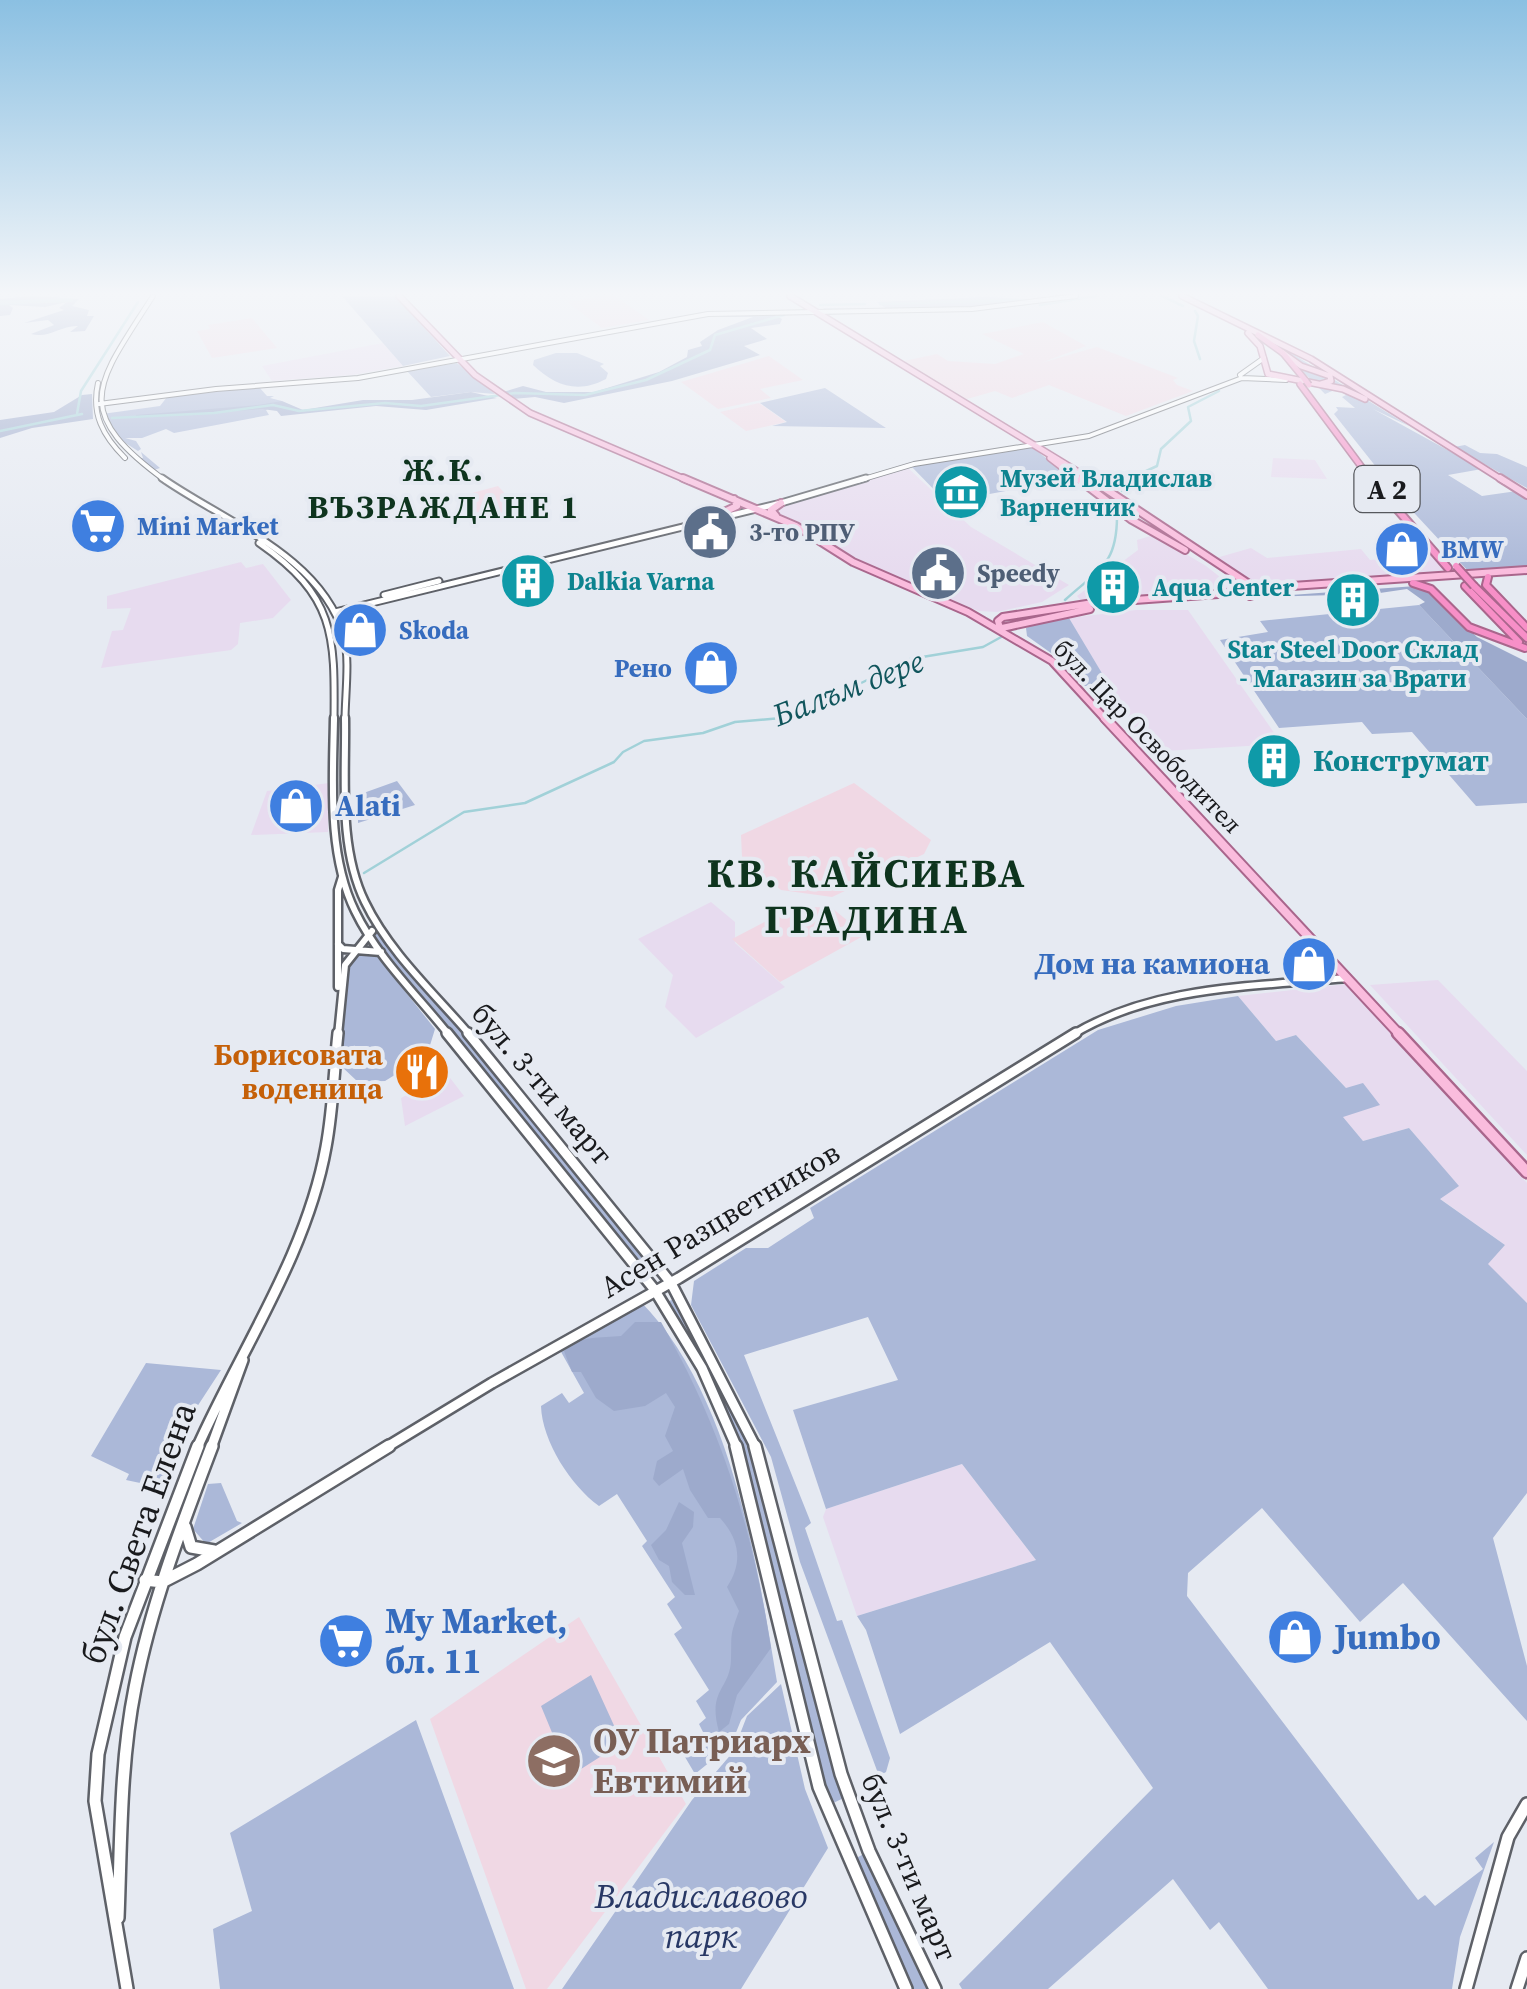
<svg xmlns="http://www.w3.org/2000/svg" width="1527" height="1989" font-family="'Source Serif 4',serif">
<rect width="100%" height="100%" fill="#e6eaf2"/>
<path fill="#e7dbef" d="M383 343 403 366 353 375 272 381 262 366Z
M1273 458 1315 460 1327 479 1271 477Z
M908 468 971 527 1069 585 1042 602 997 612 979 611 866 565 775 511 779 506Z
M1154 535 1206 566 1234 588 1082 602 1077 596 1138 550 1137 540Z
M1413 535 1448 573 1254 585 1216 558 1251 548 1267 558 1361 549 1370 560 1393 558 1376 536Z
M241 562 246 568 263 564 291 600 273 618 240 623 238 644 231 650 101 668 112 631 123 630 131 608 107 609V596Z
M1136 610H1188L1282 744 1148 752 1069 618Z
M329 783 328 832 251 835 267 791Z
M711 902 735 922V943L785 987 696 1038 665 1007 673 975 638 939Z
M1438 980 1527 1071V1155L1370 985Z
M1347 984 1527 1183V1303L1487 1264 1505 1245 1439 1198 1458 1186 1409 1128 1363 1141 1342 1116 1346 1088 1296 1035 1276 1041 1238 996Z
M447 1074 464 1096 405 1126 401 1098Z
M962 1464 1036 1560 857 1616 823 1517 826 1509Z"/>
<path fill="#f0d8e4" d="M601 296H615L649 320 602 328 567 302Z
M252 318 277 348 212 358 197 331 210 329 208 325Z
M1043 322 1086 346 1041 363 1097 347 1178 378 1173 380 1177 385 1193 391 1126 416 1049 385 1012 398 995 391 967 399 904 361 937 354 948 361 995 364 1024 354 982 334Z
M769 356 803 380 760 389 771 398 718 409 681 382Z
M759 403 786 422 746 431 720 412Z
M498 486 521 511 481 520 461 496Z
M854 783 931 840 924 854 832 897 781 890 742 857 741 835Z
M795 906 832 908 865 935 780 982 732 939Z
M579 1617 686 1804 547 1989H526L430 1719Z"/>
<path fill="#abb8d8" d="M342 296H395L450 356 403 366Z
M985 297 1029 299 1024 302 1029 305 972 309 826 310 823 308 887 309 877 302Z
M1275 343 1409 426 1373 409 1482 469 1448 475 1482 496 1517 491 1527 497V568L1469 572 1404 502 1334 414 1338 410 1336 407 1355 408 1342 397 1346 395 1337 389 1325 394Z
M577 353 604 364 600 366 608 373 606 379C578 394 555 386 533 365L534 360 556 353Z
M457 363 495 394 471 392 431 397 407 371Z
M259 387 267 396H274L270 398 282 401 266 410 269 415 174 433 166 429 142 438H125L136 441 141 449 138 451 119 439 139 458H143L141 452 160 468 154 470 126 451 102 414 160 406 167 397Z
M825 388 886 428 772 426 787 422 760 403Z
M1465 445 1480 453 1497 454 1527 467V488L1454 447Z
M1031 446 1072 479 946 502 912 467Z
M1419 605 1527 719V803L1476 806 1412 732 1372 734 1362 722 1279 728 1220 640 1268 632 1260 621Z
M1067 616 1069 618 1109 685 1085 686 1058 658 1027 636 1026 628 1032 625Z
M397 781 415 805 358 823V795Z
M376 924 654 1263 640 1272 369 935Z
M373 951 435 1029 427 1055 385 1081 358 1082 340 1065 349 967 357 953Z
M1238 996 1276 1041 1296 1035 1346 1088 1363 1083 1380 1105 1343 1117 1363 1141 1409 1128 1459 1186 1440 1199 1505 1245 1488 1264 1527 1303V1493L1493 1538 1527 1666V1721L1403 1583 1360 1622 1262 1508 1188 1573 1187 1596 1418 1900 1425 1895 1435 1906 1483 1869 1475 1858 1494 1842 1460 1937 1452 1989H1268L1219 1922 1210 1930 1173 1879 1048 1989H962L959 1984 1153 1788 1050 1642 900 1734 866 1630 857 1616 1036 1560 962 1464 826 1509 793 1410 898 1380 868 1317 744 1355 811 1523 805 1528 837 1621 842 1620 890 1758 886 1772 879 1776 800 1562 771 1457 691 1305 694 1281 746 1248H768L814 1218 810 1208 1098 1030 1176 1006Z
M678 1296 760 1456 850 1795 827 1806 730 1425 663 1305Z
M640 1301C730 1391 757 1561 777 1682L741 1720 733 1740 718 1756 711 1747 716 1757 695 1774 685 1757 705 1736 699 1724 706 1718 696 1701 709 1690 674 1634 682 1628 667 1604 675 1597 642 1546 647 1541 617 1494 599 1506C571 1486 542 1441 541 1406L562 1393 569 1403 584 1393 560 1350Z
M146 1363 221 1370 193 1413 159 1487 126 1480 129 1474 91 1456Z
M221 1483 237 1521 242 1523 206 1544 193 1529 208 1484Z
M591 1675 622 1743 570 1776 541 1706Z
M781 1684 805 1789 828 1848 741 1989H562L692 1800 733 1752 747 1716Z
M416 1720 514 1989H220L213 1929 252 1911 230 1833Z
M869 1851 935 1989H906L851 1861Z"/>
<path fill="#9daacc" d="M33 296 79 299 72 306 89 310 87 316H94L85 331 70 332 78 326C61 325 49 339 31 334L54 325 48 320 24 323 64 310 59 308 67 302 45 307 9 305 13 308 10 315 0 316V299Z
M735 314 775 315 782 319 780 324 751 328 767 339 744 346 760 355 672 381 564 403 535 397 513 399 500 393 523 386 546 392H594L659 372 687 357 688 350 702 346 700 342 718 330 753 317H716Z
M471 392 497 398 426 410 376 406 281 416 277 411 262 409 135 418 136 415 258 405 282 401 303 410 363 400H412Z
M92 394 93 419 32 428 0 438V420L54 412 82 395Z
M1416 586 1427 590 1477 637 1527 662V719L1419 605 1425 602 1407 589 1373 594 1263 597Z
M635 1322H661C722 1429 752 1527 771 1648L737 1695 729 1724 719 1732C707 1689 730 1690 731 1660 732 1634 729 1638 739 1611L727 1587C743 1563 740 1540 720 1518H708L690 1490 683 1469 659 1486 653 1479 657 1461 673 1451 665 1436 675 1407 666 1393 645 1406 614 1411 596 1398 581 1372H572L564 1351C578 1335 602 1338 621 1336Z
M679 1502 694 1512 693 1527 682 1543 695 1595H685L672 1582 669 1566 659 1560 651 1545 666 1530Z"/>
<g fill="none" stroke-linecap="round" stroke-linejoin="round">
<path stroke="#a1d1d8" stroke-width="2.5" d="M1162 296 1183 306
M880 304 1024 300
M820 305 865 304
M1040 305 1096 296
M1195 311 1198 316 1194 341 1200 359
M77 414 81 391 138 302
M112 418 214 413 273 405 299 411 385 403 421 406 515 393 585 395 646 380 710 350 715 335 784 315
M0 431 82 414
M1122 491 1131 478 1157 466 1161 449 1191 421 1188 407 1219 391
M1065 600C1099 569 1117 565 1117 516
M364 873 464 812 525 803 614 762 623 752 644 741 703 733 735 722 792 717 910 659 983 647 1003 636"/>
<path stroke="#a1d1d8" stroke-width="4" d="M0 303 71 300"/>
<g stroke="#5e6168" stroke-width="6">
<path id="minor-far4" d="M153 296C97 384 68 410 166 481
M1240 375 1264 358
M98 383C91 414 103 436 125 458
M99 404 216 389 358 378 708 314 972 309 1076 296
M857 481 914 464 1089 436 1242 378 1286 380"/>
</g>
<g stroke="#5e6168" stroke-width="9">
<path id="minor-far3" d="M162 478C223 521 322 556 344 636 350 661 345 695 345 721
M259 543C335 596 335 634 334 721
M384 595 439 581
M335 612 781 503 866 478"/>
</g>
<g stroke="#5e6168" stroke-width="11">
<path id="minor-far2" d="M334 718C333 780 327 854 355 911 377 957 418 996 449 1035
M345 718C346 777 338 847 365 902 389 952 435 994 470 1035
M338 944 343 949 381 952
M338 987V890L342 877
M338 1035 345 965 372 931
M1072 1035C1154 985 1254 987 1347 978"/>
</g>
<g stroke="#5e6168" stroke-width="14">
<path id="minor-far1" d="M447 1033 654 1289 702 1368 737 1448
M468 1033 671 1283 756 1448
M197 1448C240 1351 307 1254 326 1147 333 1110 334 1071 338 1033
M211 1448 243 1360
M385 1448 492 1383 679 1278 1076 1033"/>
</g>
<g stroke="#5e6168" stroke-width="16">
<path id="minor" d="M736 1446 819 1787 906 1989
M755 1446 841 1774 869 1851 935 1989
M185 1527 191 1547 214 1551
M145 1580 162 1582 197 1564 389 1446
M118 1918C121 1841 120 1763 135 1688 151 1605 182 1525 212 1446
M127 1989 95 1801 98 1754 125 1637 198 1446
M1466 1989 1508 1837 1527 1804
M1517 1989 1527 1958"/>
</g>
<g stroke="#a9668c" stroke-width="8">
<path id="major-far3" d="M399 296 475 375 530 413 689 481
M790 296 1093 481
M1182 296 1311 359 1504 481
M1248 333 1260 346 1268 374 1343 389 1365 399
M1283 353 1301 366 1330 376 1331 381 1321 384
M1050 458 1080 481"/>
</g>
<g stroke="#a9668c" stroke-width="10">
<path id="major-far2" d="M683 478 796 526 853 562 968 612 1052 661 1107 721
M1077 478 1132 520 1185 550
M1089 478 1252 586
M1500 478 1527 495
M724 512 737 506 734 499
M776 516 771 510 781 503
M1261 588 1527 570
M1000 628 998 621 1003 617 1093 603 1232 593 1252 586 1264 592 1250 596 1240 591
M1002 628 1090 609"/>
</g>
<g stroke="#a9668c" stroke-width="12">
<path id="major-far1" d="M1105 718 1400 1035"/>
</g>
<g stroke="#a9668c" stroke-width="15">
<path id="major" d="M1398 1033 1527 1172"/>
</g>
<g stroke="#a9668c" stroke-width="8">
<path id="highway-far1" d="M1258 335 1283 353 1306 381
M1300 384 1372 481"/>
</g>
<g stroke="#a9668c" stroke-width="10">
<path id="highway" d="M1370 478 1448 568
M1488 577 1486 585 1527 628
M1413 583 1431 589 1469 627 1525 648
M1465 586 1519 642
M1474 586 1527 638"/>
</g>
<use href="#minor-far4" stroke="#fff" stroke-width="4"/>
<use href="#minor-far3" stroke="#fff" stroke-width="5"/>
<use href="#minor-far2" stroke="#fff" stroke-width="6"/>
<use href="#minor-far1" stroke="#fff" stroke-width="9"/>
<use href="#minor" stroke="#fff" stroke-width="11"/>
<use href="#major-far3" stroke="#fabcdd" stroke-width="5"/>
<use href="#major-far2" stroke="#fabcdd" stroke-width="6"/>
<use href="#major-far1" stroke="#fabcdd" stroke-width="8"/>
<use href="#major" stroke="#fabcdd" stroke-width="10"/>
<use href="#highway-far1" stroke="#f78fc7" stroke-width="5"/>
<use href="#highway" stroke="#f78fc7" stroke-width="6"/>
<g stroke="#a9668c" stroke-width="8" stroke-linecap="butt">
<path id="highway-bridge-far1" d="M1306 381 1309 385"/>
</g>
<g stroke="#a9668c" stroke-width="10" stroke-linecap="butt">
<path id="highway-bridge" d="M1456 566 1474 586"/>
</g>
<use href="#highway-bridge-far1" stroke="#f78fc7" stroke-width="5"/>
<use href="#highway-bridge" stroke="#f78fc7" stroke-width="6"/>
</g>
<linearGradient id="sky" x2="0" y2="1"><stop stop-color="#8bc0e2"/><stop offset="0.51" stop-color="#f4f6f9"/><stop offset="1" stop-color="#f4f6f9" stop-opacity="0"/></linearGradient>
<rect width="1527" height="575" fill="url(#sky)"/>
<defs>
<g id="museum-disc" transform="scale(2.875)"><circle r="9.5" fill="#0f9aa8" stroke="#e6eaf2"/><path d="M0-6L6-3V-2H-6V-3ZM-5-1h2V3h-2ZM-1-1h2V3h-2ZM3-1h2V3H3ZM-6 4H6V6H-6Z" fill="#fff"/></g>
<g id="supermarket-disc" transform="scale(2.875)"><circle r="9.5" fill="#3f7fe0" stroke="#e6eaf2"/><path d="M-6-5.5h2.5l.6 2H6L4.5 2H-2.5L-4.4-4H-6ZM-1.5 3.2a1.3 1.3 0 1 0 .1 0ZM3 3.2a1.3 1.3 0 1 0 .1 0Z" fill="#fff"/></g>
<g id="civic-disc" transform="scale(2.875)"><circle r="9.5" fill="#5c6f8a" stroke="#e6eaf2"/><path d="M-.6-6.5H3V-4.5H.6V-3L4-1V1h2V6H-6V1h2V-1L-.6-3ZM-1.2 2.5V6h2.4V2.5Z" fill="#fff"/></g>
<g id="shop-disc" transform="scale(2.875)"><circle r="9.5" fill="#3f7fe0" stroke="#e6eaf2"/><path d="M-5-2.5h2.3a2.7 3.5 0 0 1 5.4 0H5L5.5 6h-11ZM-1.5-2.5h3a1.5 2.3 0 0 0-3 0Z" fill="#fff"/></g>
<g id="building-disc" transform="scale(2.875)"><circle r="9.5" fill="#0f9aa8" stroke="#e6eaf2"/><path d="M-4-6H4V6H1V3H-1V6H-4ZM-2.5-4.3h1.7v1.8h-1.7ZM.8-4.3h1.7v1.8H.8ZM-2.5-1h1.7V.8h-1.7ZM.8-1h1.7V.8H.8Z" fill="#fff"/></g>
<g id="restaurant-disc" transform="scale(2.875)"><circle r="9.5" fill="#e8710a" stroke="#e6eaf2"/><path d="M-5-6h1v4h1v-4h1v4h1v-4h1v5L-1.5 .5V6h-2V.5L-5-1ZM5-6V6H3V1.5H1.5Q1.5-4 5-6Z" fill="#fff"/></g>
<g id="school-disc" transform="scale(2.875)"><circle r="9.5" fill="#8d6e63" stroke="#e6eaf2"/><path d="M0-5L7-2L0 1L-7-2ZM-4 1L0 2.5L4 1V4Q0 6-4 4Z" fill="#fff"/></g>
</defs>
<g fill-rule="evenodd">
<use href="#museum-disc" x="961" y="492"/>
<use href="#supermarket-disc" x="98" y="526"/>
<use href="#civic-disc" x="710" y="532"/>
<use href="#shop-disc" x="1402" y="549"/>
<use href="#civic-disc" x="938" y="573"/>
<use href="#building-disc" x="528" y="581"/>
<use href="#building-disc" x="1113" y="587"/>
<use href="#building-disc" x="1353" y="600"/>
<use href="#shop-disc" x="360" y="630"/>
<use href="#shop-disc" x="711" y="668"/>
<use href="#building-disc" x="1274" y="761"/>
<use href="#shop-disc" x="296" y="806"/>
<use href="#shop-disc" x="1309" y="964"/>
<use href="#restaurant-disc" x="422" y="1072"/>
<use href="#shop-disc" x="1295" y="1637"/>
<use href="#supermarket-disc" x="346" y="1641"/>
<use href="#school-disc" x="554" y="1761"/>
</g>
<g text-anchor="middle" stroke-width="8" stroke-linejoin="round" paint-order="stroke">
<g font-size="25" font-weight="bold" fill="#0d838f" stroke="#e6eaf2" text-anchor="start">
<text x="1000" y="487">Музей Владислав<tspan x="1000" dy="29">Варненчик</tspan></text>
<text x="567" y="590">Dalkia Varna</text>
<text x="1152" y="596">Aqua Center</text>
<text x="1353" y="658" text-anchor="middle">Star Steel Door Склад<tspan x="1353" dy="29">- Магазин за Врати</tspan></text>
</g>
<g font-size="25" font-weight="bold" fill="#366cbe" stroke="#e6eaf2" text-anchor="start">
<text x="137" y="535">Mini Market</text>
<text x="1441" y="558">BMW</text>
<text x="399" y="639">Skoda</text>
<text x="672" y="677" text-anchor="end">Рено</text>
</g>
<g font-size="25" font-weight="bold" fill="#4e5e75" stroke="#e6eaf2" text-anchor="start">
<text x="749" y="541">3-то РПУ</text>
<text x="977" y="582">Speedy</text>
</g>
<g font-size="25" fill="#191a1d" stroke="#e6eaf2">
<text transform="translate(1148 736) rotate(46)" y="9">бул. Цар Освободител</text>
</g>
<rect fill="#e6eaf2" stroke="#56585d" stroke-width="2.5" x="1354.5" y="466" width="65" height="46" rx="8"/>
<g font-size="28" font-weight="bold" fill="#191a1d">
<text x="1387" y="499">A 2</text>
</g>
<g font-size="30" font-weight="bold" fill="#0d838f" stroke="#e6eaf2" text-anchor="start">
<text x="1313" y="771">Конструмат</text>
</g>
<g font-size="30" font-weight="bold" fill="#366cbe" stroke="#e6eaf2" text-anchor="start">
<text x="335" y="816">Alati</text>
<text x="1270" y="974" text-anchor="end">Дом на камиона</text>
</g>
<g font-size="30" font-weight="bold" fill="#c56008" stroke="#e6eaf2" text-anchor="end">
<text x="383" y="1065">Борисовата<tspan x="383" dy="34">воденица</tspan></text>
</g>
<g font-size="30" fill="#191a1d" stroke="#e6eaf2">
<text transform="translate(542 1084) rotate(50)" y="10">бул. 3-ти март</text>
<text transform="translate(720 1220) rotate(-31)" y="10">Асен Разцветников</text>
<text transform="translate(909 1867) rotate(67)" y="10">бул. 3-ти март</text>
</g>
<g font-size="32" font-weight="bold" letter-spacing="2.5" fill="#0e341e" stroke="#e6eaf2">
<text x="444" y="481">Ж.К.<tspan x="444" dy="37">ВЪЗРАЖДАНЕ 1</tspan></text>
</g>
<g font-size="32" font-style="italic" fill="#10555c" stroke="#e6eaf2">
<text transform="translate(848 688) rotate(-21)" y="11">Балъм дере</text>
</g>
<g font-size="35" fill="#191a1d" stroke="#e6eaf2">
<text transform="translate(138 1533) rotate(-70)" y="12">бул. Света Елена</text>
</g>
<g font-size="35" font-weight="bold" fill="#366cbe" stroke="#e6eaf2" text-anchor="start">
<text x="385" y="1633">My Market,<tspan x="385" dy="40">бл. 11</tspan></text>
<text x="1334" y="1649">Jumbo</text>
</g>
<g font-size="35" font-weight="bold" fill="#785e54" stroke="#e6eaf2" text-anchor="start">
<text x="593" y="1753">ОУ Патриарх<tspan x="593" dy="40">Евтимий</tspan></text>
</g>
<g font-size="35" font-style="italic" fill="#283865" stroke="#e6eaf2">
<text x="701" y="1908">Владиславово<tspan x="701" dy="40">парк</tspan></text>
</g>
<g font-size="40" font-weight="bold" letter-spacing="2.5" fill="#0e341e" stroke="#e6eaf2">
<text x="867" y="887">КВ. КАЙСИЕВА<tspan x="867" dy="46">ГРАДИНА</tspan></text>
</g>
</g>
</svg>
